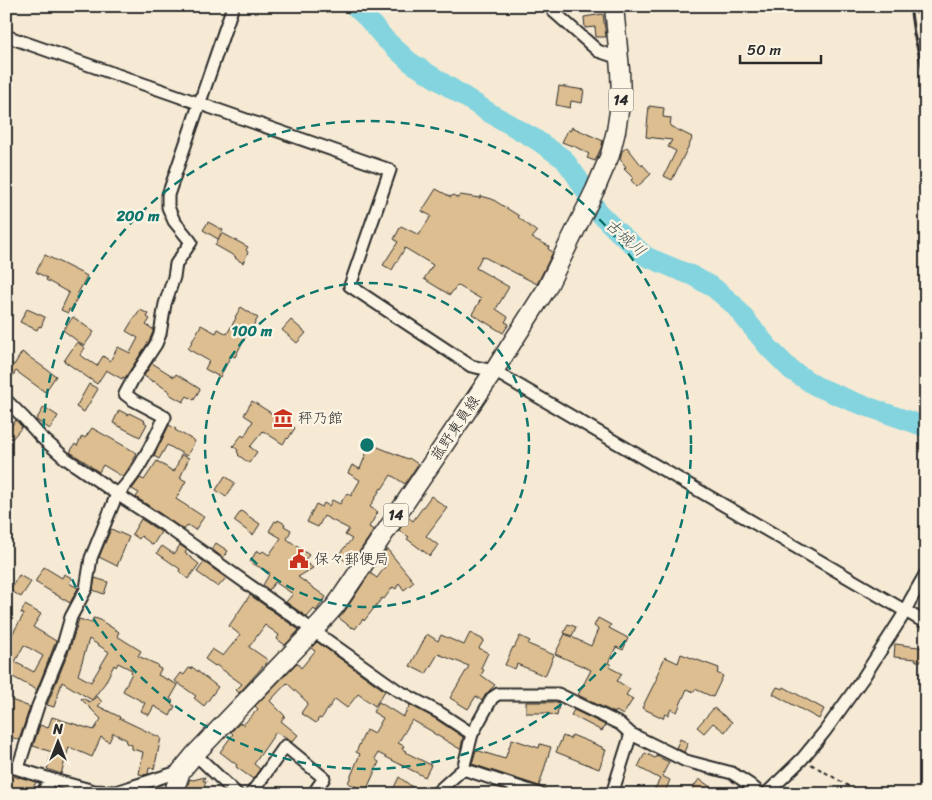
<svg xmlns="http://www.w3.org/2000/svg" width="932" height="800" font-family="Sriracha,'Klee One',sans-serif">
<rect width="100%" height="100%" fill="#f6ead4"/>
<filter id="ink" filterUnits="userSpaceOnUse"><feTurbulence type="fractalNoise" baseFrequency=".02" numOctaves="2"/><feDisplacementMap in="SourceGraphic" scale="10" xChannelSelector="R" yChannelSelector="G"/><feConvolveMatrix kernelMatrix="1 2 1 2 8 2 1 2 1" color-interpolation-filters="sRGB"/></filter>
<g filter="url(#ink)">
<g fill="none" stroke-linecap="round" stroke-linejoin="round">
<path stroke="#83d4de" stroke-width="20" d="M354 6 367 18 385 39 410 62 490 113 535 139 564 159 577 177 598 212 618 232 647 257 693 276 714 288 733 304 769 348 791 370 816 386 854 402 926 427"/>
</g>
<path fill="#ddbe90" stroke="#2b2b2b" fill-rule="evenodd" d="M603 14 606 37H596L595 27 585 28 584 17Z
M559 86 584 90 582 103 571 101 570 108 556 105Z
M649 106 664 108 663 117 671 118 670 126 692 137 691 138 692 139 672 180 664 176 676 151 668 147 672 140 646 137Z
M572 127 603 141 601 148 595 161 587 158 589 154 572 145V146L562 142 568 130 570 131Z
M627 147 642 166V164L651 174 637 187 631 180 633 178 624 169 626 167 620 159 622 151Z
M436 189 451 197 453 195 458 198 460 195 480 198 481 196 492 199 519 216 518 217 537 232 532 238 549 246 548 249 553 252 537 284 482 256 476 268 509 287 496 309 508 317 505 322 509 324 503 333 472 314 481 299 457 285 450 295 424 279 433 265 405 248 392 270 383 265 398 242 394 239 401 226 419 235 431 216 422 211Z
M208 222 223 230 218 239 203 230Z
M222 233 248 247 246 250 248 252 243 263 235 258 236 257 215 245Z
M45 255 87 276 76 297 77 298 71 310 69 309 68 313 61 310 69 293 46 280 47 278 36 272Z
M241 307 258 318 244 339 235 357 231 355 220 377 205 369 209 361 188 349 201 325 216 333 218 329 227 334 236 318 235 317Z
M27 309 45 317 41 327 39 326 37 330 20 322Z
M140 310 149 314 147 317 150 319 146 325 153 329V332L149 341 125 378 123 377 122 379 106 370 97 384 64 361 77 342 85 348 80 355 97 366 103 356 110 361 118 347 130 353 138 338 126 331 134 318H135Z
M73 317 94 332 84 346 63 330Z
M291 320 306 333 297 343 282 330Z
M22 352 56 376 45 392 16 371 6 386V360L14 365Z
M152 363 174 377 176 374 200 389 194 400 187 396 183 402 169 394 170 392 154 381V382L144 376Z
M89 384 98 389 84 412 76 407Z
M252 401 295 428 288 439 287 438 283 444 263 431 250 447 257 452 249 463 238 455 239 454 237 452 238 450 233 446 242 435 244 437 253 421 244 415Z
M44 407 58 416 50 429 36 420Z
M119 410 128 415 129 413 145 421 144 422 147 424 140 437 113 423Z
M16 420 22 427 6 446V432Z
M169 425 176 429 175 430 195 441 187 456 167 445 159 459 154 456Z
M92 428 137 453 130 466 123 477 103 465 99 472 90 466V465L70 452 75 444 77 446 82 436 85 438Z
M370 444 408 459 409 458 418 464 405 484 391 475 382 489 381 488 370 507 378 512 369 527 374 530 350 565 338 555 352 539 345 535 349 529 324 516 318 527 307 522 316 504 322 507 324 503 329 506 332 500 340 504 347 493 351 496 360 480 348 473 352 465 360 469Z
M181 455 189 458 180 478 186 481 176 499 204 517 195 530 188 525 184 530 136 497 139 493 132 489 140 478 144 480 157 461 174 472Z
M225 476 235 483 226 497 216 490Z
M431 496 447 508 426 536 438 545 430 556 407 539 409 537 399 530 408 517 413 521Z
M241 511 260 524 253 535 234 521Z
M141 519 161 532 153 545 141 536 139 539 132 534Z
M278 520 285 524 284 526 291 530 287 539 309 555 304 561 313 568 298 577 326 597 316 611 314 609 307 617 286 602 293 594 275 582 269 590 263 585 270 573 250 562 257 550 261 553 263 551 269 555 281 538 269 531 275 521 277 522Z
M111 529 129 537 117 566 99 557Z
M216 543 228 551 223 558 212 549Z
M180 545 187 550 185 553 199 564 188 579 179 571 180 569 157 553 162 546 174 554Z
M387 549 414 582 404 590 399 583 396 589 393 587 384 599 382 598 364 621 363 619 355 629 353 627 352 628 339 618 345 611 370 573 377 578 387 564 380 559Z
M204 562 226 578 218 587 197 572Z
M44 567 62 578 64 574 72 578 69 583 78 588 70 603 35 582Z
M19 575 31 582 21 597 10 590Z
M95 578 108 582 104 594 93 590Z
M250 595 299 630 285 645 277 639 279 635 265 625 249 647 268 660 259 671 239 693 236 690 242 684 216 665 215 666 205 659 212 649 223 656 240 635 229 626Z
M25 605 41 614 33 627 56 641 37 690 13 677 6 687V645L24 614 21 613ZM24 645 43 656 34 672 15 662Z
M93 618 98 619 119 632 117 636 141 651 138 656 158 665 157 667 161 669 158 675 178 685 170 699 173 701 171 704 175 706 170 716 154 706 149 715 141 711 145 703 123 691 132 673H131L132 670 118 663 116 667 114 665 105 683 92 700 62 682 54 707 47 705 70 648 79 619 92 623ZM89 639 109 652 91 682 78 675Z
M598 618 611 625 609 628 628 638 623 650 616 647 608 663 611 664 609 667 622 674 617 681 630 689 626 695 633 699 623 715 616 711 615 713 578 695 591 670 555 654 565 634 591 646 598 629 594 626Z
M568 624 576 627 572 636 564 633Z
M470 633 484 640 479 648 488 653 481 668 484 670 481 675 495 685 486 694 482 701 476 696 468 709 450 698 469 666 438 654 426 674 410 666 427 634 438 641 441 635 464 645Z
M520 636 530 641 528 644 554 655 545 676 517 664 515 669 505 665 513 647 514 648Z
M317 642 385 691 375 706 358 694 347 708 335 699 321 719 319 718 316 723 301 713 308 703 287 683 270 701 285 716 281 721 298 735 292 742 276 732 254 764 260 769 253 779 236 767 237 765 220 752 233 734 231 732 240 723 243 725 258 709 255 706 297 663 301 668 315 651 311 648Z
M895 644 926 648V661H916V659L894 657Z
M681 654 719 668 717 673 723 676 713 697 695 689 694 692 687 689 677 712 671 709 668 715 665 714 663 718 642 708 657 678 656 677 665 657 678 663Z
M192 667 218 687 204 706 194 698 196 696 175 681 181 673 184 675 189 668 191 669Z
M777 687 783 689 784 687 824 709 819 719 773 694Z
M97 696 102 702 98 706 120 717 119 718 161 738 154 769 149 768 148 774 143 775 139 774 143 752 132 749V745L126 743 127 740 113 733 109 742 101 737 92 757 69 747 61 774 47 769 52 752 33 746 40 725 48 728 52 717 94 730 101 719 81 699 82 698 90 702Z
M6 698 30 707 19 740 6 735Z
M379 702 403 717 410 705 436 719 463 737 461 748 460 749 433 733V732L412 720 398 743 404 746 402 749 406 751 405 752 431 765 425 777 378 753 375 759 379 762 366 791 348 783 360 754 356 752 366 730 374 734 383 718 373 712Z
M526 702H556L559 703 557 716 546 713H526Z
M714 708 732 722 725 732 713 723 704 733 697 727Z
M574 710 605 725 602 731 571 715Z
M572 735 602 747V749L606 750 599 769 556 752 563 736 570 739Z
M512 739 539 748 540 744 551 747 539 786 472 764 476 750 505 759Z
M680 739 688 743 684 752 676 748Z
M645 753 655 758 656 756 669 762 662 776 670 780 664 794H652L660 779 638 767Z
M6 773 19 778V777L36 782 30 794H6Z
M205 777 203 781H206L202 794H184L190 779 193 780Z
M399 777 422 794H391Z
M699 779 721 794H689Z"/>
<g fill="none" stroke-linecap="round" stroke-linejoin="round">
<g stroke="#2b2b2b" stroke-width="15">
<path id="minor" d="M550 6 553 11 598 51 619 58
M6 36 390 170 350 286 471 366 494 371 588 426 926 623
M6 400 24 418 41 437 65 458 117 494 163 524 397 690 440 713 472 734
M195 754 237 794
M6 765 50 779 94 791 116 792 181 771
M18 768 38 706 63 645 71 617 86 589 91 558 117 494C138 475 152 443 165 417L133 400 125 394 133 379 156 344 160 334 165 304 174 277 176 264 191 242 174 221 168 207V195L233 6
M42 794 50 779
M251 794 285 746 324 778 313 794
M435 794 463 769
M540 794 463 769 472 734 492 698 498 694H558L620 724 631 734 686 761 732 773 749 784 761 794
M612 794 631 734
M766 794 802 759 825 731 863 678 902 617 910 601 926 573"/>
</g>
<g stroke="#2b2b2b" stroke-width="19">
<path id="secondary" d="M921 6 926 9"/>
</g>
<g stroke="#2b2b2b" stroke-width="21">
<path id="primary" d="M173 794 181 771 195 754 314 630 336 605 494 371 547 288 595 190 610 155 616 131 621 98 620 70 614 6"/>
</g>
<path stroke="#2b2b2b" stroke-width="2" stroke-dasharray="4 4" stroke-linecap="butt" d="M811 764 862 794"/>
<use href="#minor" stroke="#fcf5e5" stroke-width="11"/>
<use href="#secondary" stroke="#fcf5e5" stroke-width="15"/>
<use href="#primary" stroke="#fcf5e5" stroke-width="18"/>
<path stroke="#2b2b2b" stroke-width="3" d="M910 6 914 34 926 83"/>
</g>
</g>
<g fill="none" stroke="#0f766e" stroke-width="2.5" stroke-dasharray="9 6">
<circle cx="367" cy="445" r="162"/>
<circle cx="367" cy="445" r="324"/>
</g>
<defs>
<g id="museum-bare" transform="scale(1.5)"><path d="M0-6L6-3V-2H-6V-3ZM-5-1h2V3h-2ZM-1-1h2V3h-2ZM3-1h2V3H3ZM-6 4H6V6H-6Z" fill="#c8321e" stroke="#fcf5e5" stroke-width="2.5" paint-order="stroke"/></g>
<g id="civic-bare" transform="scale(1.5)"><path d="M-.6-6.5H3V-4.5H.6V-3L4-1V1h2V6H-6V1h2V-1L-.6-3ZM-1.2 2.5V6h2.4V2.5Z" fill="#c8321e" stroke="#fcf5e5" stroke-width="2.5" paint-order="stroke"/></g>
</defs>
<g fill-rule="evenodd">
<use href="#museum-bare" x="283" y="418"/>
<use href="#civic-bare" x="299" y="559"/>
</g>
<g text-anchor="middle" stroke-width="4.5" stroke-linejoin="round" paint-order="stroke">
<g fill="#fcf5e5" stroke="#6a6863" stroke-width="1">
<rect x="608.5" y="88.5" width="25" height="23" rx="4"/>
<rect x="383.5" y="503.5" width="25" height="23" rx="4"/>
</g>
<g font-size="14" font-weight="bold" fill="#2b2b2b">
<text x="621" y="105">14</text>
<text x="396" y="520">14</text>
</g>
<g font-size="15" fill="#2b2b2b" stroke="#fcf5e5" text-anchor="start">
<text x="298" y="423">秤乃館</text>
<text x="314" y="564">保々郵便局</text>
</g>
<g font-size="15" fill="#2b2b2b" stroke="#fcf5e5">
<text transform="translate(455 428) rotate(-56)" y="5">菰野東員線</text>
</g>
<g font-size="16" font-style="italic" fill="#415558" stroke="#fcf5e5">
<text transform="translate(626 237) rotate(42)" y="6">古城川</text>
</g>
</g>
<circle cx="367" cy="445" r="8" fill="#0f766e" stroke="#fcf5e5" stroke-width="2.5"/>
<g font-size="15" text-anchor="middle" font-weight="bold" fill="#0f766e" stroke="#fcf5e5" stroke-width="4.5" stroke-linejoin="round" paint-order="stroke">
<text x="138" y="221">200 m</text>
<text x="252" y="336">100 m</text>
</g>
<rect width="932" height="800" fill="none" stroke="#fcf5e5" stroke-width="25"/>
<rect x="12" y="12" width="907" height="775" fill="none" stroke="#2b2b2b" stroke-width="2" filter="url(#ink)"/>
<g transform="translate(58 742)" stroke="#fcf5e5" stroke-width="4" paint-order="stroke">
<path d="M0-4L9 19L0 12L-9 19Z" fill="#2b2b2b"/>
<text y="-8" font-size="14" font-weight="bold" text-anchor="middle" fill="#2b2b2b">N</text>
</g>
<path d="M740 55v8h81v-8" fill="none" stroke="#2b2b2b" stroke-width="2.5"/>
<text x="747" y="55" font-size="15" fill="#2b2b2b" stroke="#fcf5e5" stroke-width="4" paint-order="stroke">50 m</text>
</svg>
